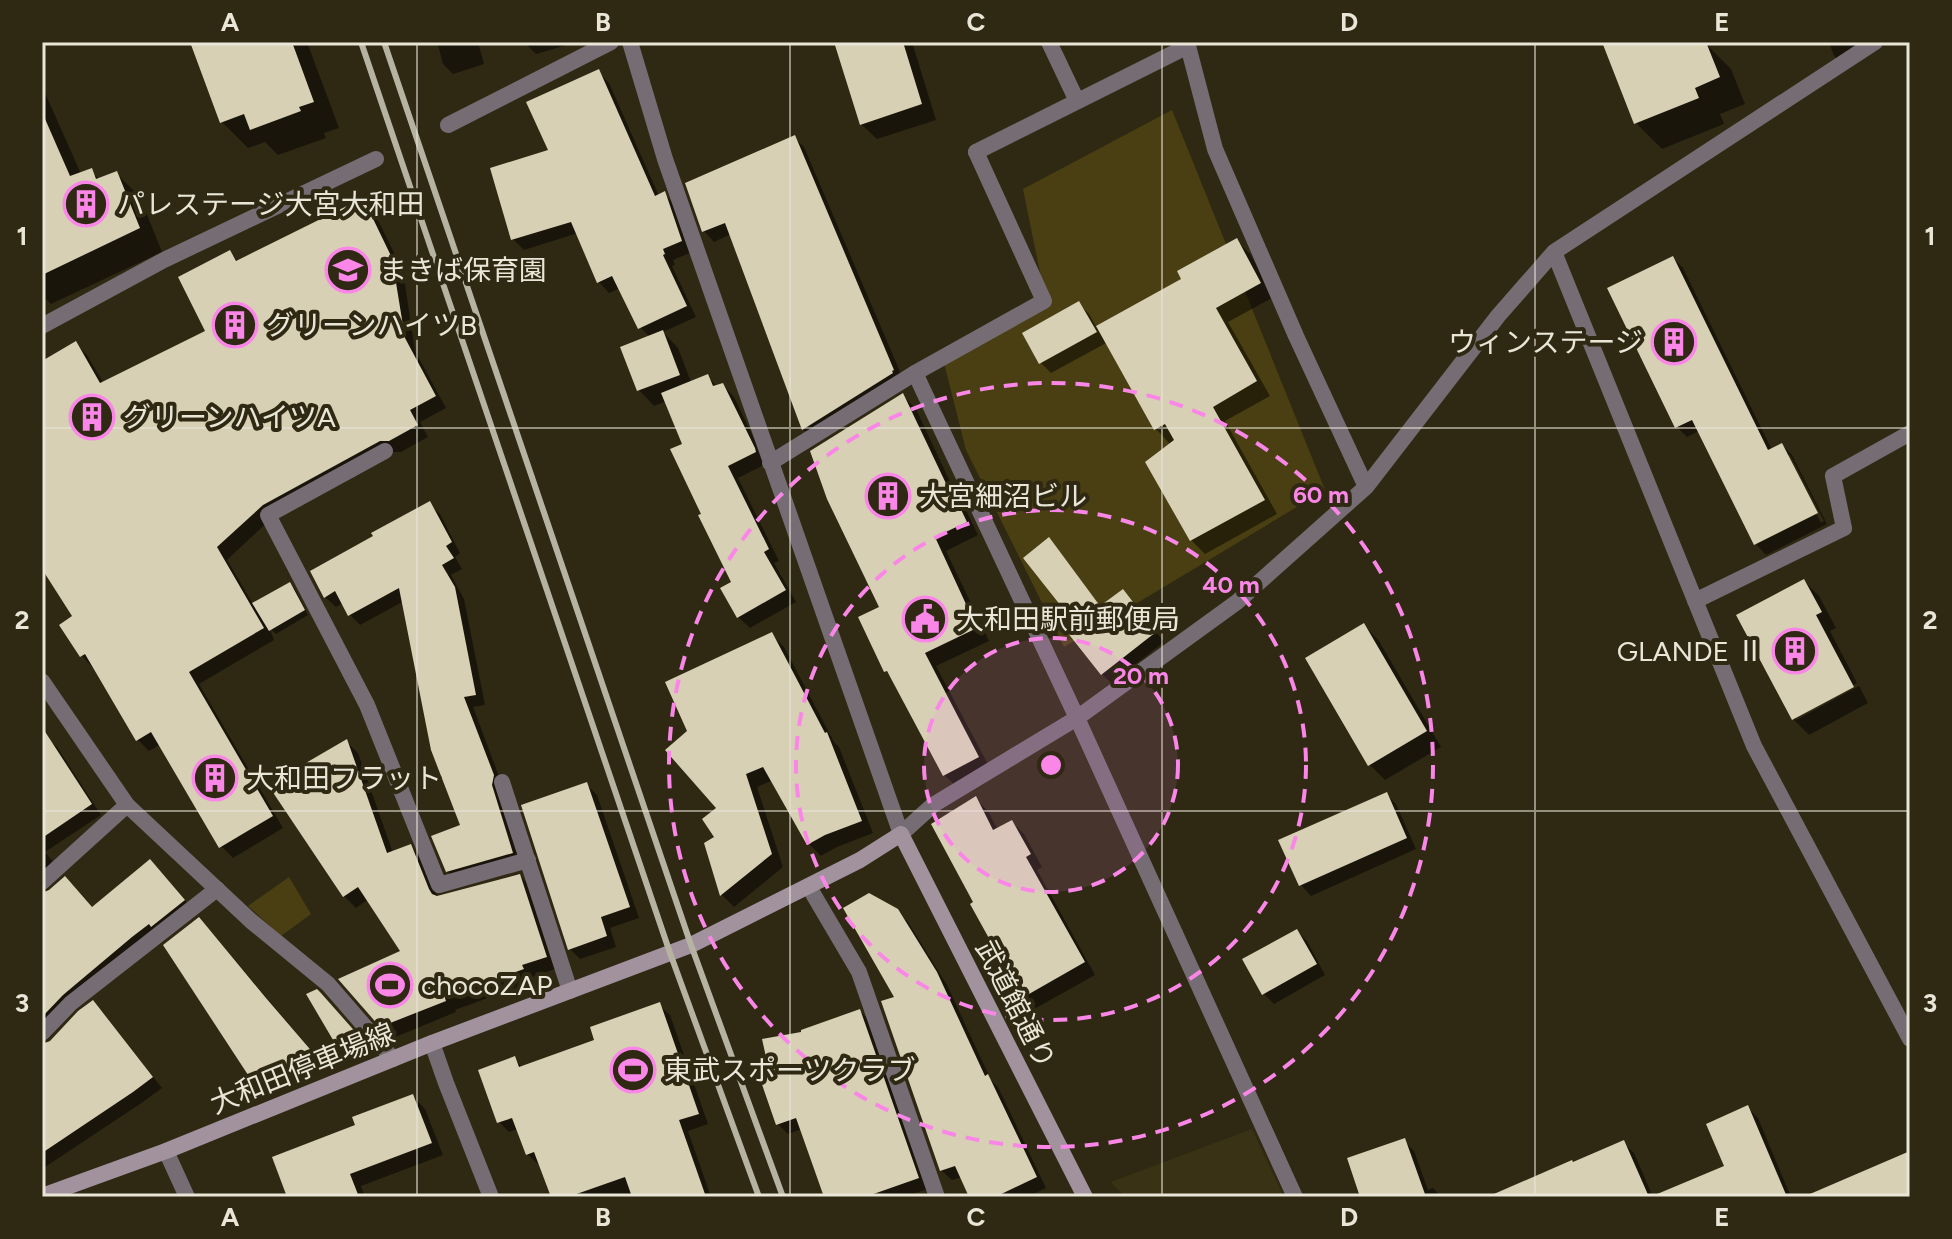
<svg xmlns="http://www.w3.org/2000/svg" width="1952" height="1239" font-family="Figtree,'Noto Sans JP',sans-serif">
<rect width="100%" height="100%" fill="#2f2913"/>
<path fill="#3a3214" d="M1252 1129 1284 1197H1125L1111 1182Z"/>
<path fill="#4a3f12" d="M1172 110 1325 490 1064 647 966 450 944 363 1047 307 1023 189Z
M289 877 311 914 281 936 248 906Z"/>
<path fill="#0007" fill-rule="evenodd" d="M192 42H307L339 128 324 133 326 138 278 155 265 142 248 148 222 122Z
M434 42H478L484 64 453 74 443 64 438 45Z
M524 42H577L536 54Z
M836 42H912L936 120 877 139 861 124Z
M1604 42 1705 43 1731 69 1745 104 1720 114 1724 124 1662 149 1636 123Z
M1829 42H1881L1844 66 1834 56Z
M598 72 609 83 659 196 664 194 675 205 692 252 673 260 675 265 672 266 696 317 663 332 678 348 691 382 707 376 718 387 723 385 734 397 766 464 738 478 779 561 774 563 796 602 750 628 738 617 734 583 704 515 685 444 667 401 654 406 639 390 650 337 640 327 620 288 609 293 599 282 578 233 524 250 513 239 550 151Z
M42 86 81 174 91 171 100 180 117 174 140 197 162 252 51 304 42 295Z
M794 137 804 147 904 381 814 439 803 429 731 234 714 242 704 231 687 184Z
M363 201 374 212 403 271 415 351 446 408 420 422 428 437 401 452H392L274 516 227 560 253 604 290 584 295 589 308 615 276 634 269 627 274 640 199 684 283 828 233 858 221 846 161 744 149 751 137 739 93 668 82 656 62 625 74 617 42 566V363L76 344 87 355 104 384 208 332 230 253 239 262Z
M1236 240 1250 254 1274 297 1228 322 1270 396 1225 421 1277 514 1205 554 1191 540 1171 445 1156 429 1108 342 1051 373 1041 363 1079 304 1089 314 1097 328 1184 279Z
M1673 258 1683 268 1772 450 1782 445 1792 455 1827 524 1766 555 1756 544 1699 431 1687 437 1677 427ZM1786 455H1790L1824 521 1821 523Z
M903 396 916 409 959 501 964 506 978 535 946 551 989 641 936 666 991 770 958 788 944 775 894 680 886 671 882 608Z
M429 504 440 514 460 553 455 557 462 569 451 575 464 599 485 705 473 707 503 787 522 863 458 881 447 871 462 826 404 601 360 625 350 615 343 603 336 607 325 597Z
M1804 581 1819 596 1836 628 1830 631 1857 683 1796 716V720L1859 686 1868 703 1809 735 1793 719Z
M1123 591 1164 642 1111 683 1102 674 1101 608Z
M1364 625 1379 641 1441 747 1385 780 1370 765Z
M772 635 784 647 834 742 839 747 873 833 837 847 821 856 809 844 771 781 757 787 783 867 734 907 722 895 706 844 717 837 718 809 690 731Z
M42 734 57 747 101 815 45 852 60 870 42 888Z
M346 741 358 753 393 853 410 846 422 858 438 898 520 876 531 887 558 968 532 977 534 981 455 1010 456 1012 393 1038 382 1026 403 952 369 899 356 908 344 896 271 786Z
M587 785 597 795 639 918 610 928 616 947 580 959 570 949Z
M1386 794 1396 804 1416 849 1311 896 1301 885Z
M976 799 988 811 998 830 1012 822 1024 834 1042 867 1037 870 1095 975 1036 1008 1024 996 976 903Z
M160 872 194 911 160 933 42 1039V895L92 909Z
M896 910 908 922 947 985 991 1080 998 1087 1046 1188 1027 1197H972L962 1177 952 1180 941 1170 897 998Z
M199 920 212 933 326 1068 267 1093 253 1079Z
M1297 931 1307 941 1325 975 1274 1004 1263 993Z
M659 1005 670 1015 708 1124 688 1131 711 1197H553L541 1163 538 1164 527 1154 518 1129 509 1132 499 1122 514 1059 523 1068 597 1041Z
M332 1007 372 1052 353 1060 338 1044Z
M860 1011 870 1021 928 1189 903 1197H826L802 1129 788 1134 778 1124 770 1068 804 1033Z
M103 1013 162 1088 143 1102 42 1169V1046Z
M413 1096 425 1109 443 1155 361 1186 365 1197H290L358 1126Z
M1748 1108 1758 1118 1791 1197H1654L1726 1167Z
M1404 1141 1414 1151 1428 1190 1433 1188 1441 1197H1362Z
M1624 1143 1634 1153 1653 1197H1495Z"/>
<path fill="#d8d0b5" d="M190 42H292L314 102 299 107 301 111 250 130 244 114 220 123Z
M834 42H903L922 104 860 125Z
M1602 42H1706L1720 77 1695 88 1699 98 1634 124Z
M599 69 655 196 665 191 682 241 663 249 665 254 663 255 687 306 638 329 612 276 597 283 571 222 511 240 490 168 548 150 526 102Z
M42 112 70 176 92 168 96 179 117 171 140 228 42 275Z
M795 135 894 370 892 371 893 373 802 430 725 223 702 232 685 183Z
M363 198 392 258 405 338 436 396 410 410 418 425 389 441H380L263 505 217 547 264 628 189 672 273 816 219 848 151 732 136 741 85 654 80 657 59 625 72 616 42 569V361L76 341 100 383 205 331 178 277 230 250 236 261Z
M1237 238 1261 283 1216 308 1257 381 1213 407 1265 500 1190 541 1145 462 1174 440 1165 424 1154 430 1096 326 1181 279 1177 271Z
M1673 256 1768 450 1782 443 1818 513 1754 545 1692 420 1675 428 1607 288Z
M1079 301 1097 332 1039 364 1022 333Z
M663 330 680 375 637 391 620 347Z
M708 374 713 386 723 383 755 448 756 452 728 466 769 549 764 552 786 590 737 618 720 588 731 582 698 515 701 514 670 449 682 444 661 393Z
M903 393 950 492 952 491 967 522 935 537 977 628 925 653 979 757 943 776 887 671 884 672 858 617 879 607 827 499 810 451Z
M430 501 452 542 446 546 454 558 442 565 455 587 476 695 464 697 494 775 492 785 513 853 446 872 431 836 460 825 431 750 399 588 348 616 335 591 324 598 310 571 373 536 371 533Z
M1049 537 1100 606 1123 589 1156 632 1101 675 1067 632 1076 625 1023 558Z
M1804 579 1822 612 1816 615 1854 687 1792 720 1736 615Z
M290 582 305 610 269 631 252 603Z
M1364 623 1427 731 1368 766 1305 658Z
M772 632 825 733 827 732 862 821 825 835 807 845 763 767 746 774 772 854 720 896 704 843 714 837 702 819 716 808 665 750 687 731 665 682Z
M42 727 92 804 42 838Z
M347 739 387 853 411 844 429 889 432 894 437 896 520 874 547 957 522 965 524 969 445 998 446 1001 380 1027 338 979 400 951 358 887 343 897 268 785Z
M587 782 630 907 601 917 607 936 568 950 521 805Z
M1387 792 1407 838 1299 886 1278 840Z
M976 796 993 830 1012 820 1031 854 1026 857 1085 962 1022 998 970 904 973 902 931 824Z
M150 859 185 900 151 927 149 924 132 937 63 995 42 1017V893L49 890 65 876 92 907Z
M869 893 898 909 937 972 985 1076 988 1074 1037 1177 995 1197H969L955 1166 940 1171 881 1001 894 997 843 908Z
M199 917 266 998 315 1055 252 1081 163 945Z
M1297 929 1317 964 1262 995 1242 959Z
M317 989 320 992 359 1036 336 1045 306 994Z
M93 1000 153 1077 133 1092 42 1153V1044L50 1041 78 1011Z
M660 1002 699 1114 679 1120 706 1197H632L625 1177 568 1197H551L534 1152 526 1155 512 1118 497 1123 478 1070 515 1056 519 1067 594 1040 590 1027Z
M860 1009 919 1178 865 1197H824L796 1118 776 1125 757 1070 768 1066 762 1039 801 1032V1030Z
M413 1094 432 1143 350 1174 359 1197H287L272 1157 355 1125 352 1117Z
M1748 1105 1787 1197H1650L1724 1166 1706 1124Z
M1405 1138 1426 1197H1360L1347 1158Z
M1624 1140 1649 1197H1487L1572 1160 1573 1162Z
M1910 1151V1197H1803Z"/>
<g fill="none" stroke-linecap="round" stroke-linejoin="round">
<path stroke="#766c74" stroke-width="16" d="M915 373 1044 301 976 152
M385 451 268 515 367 705 439 885 528 860
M42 882 127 805
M809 887 859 972 937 1197
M42 1033 71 1003 217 889"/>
<path stroke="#766c74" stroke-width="16" d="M630 42 665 159 901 834 933 805 1077 718 1237 602 1366 487 1498 316 1554 252 1875 42
M1049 42 1077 101
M1187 42 1215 149 1296 336 1366 487
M448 125 611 42
M976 152 1188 46
M1554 252 1754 746 1910 1039
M42 326 164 260 376 159
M770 463 915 373 1077 718 1295 1197
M1695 601 1844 528 1833 476 1910 433
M42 681 127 805 251 921 328 984 393 1059
M502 782 570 991
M432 1043 446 1083 491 1197
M166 1151 187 1197"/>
<path stroke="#a1929e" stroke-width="16" d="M42 1196 166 1151 432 1043 691 945 860 860 901 834 1085 1197"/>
<path stroke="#b7b3a3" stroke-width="6" d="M361 42 670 953 759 1197
M384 42 691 945 783 1197"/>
</g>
<path fill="none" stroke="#e9e6d8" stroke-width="2" stroke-opacity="0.55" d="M417 42V1197M790 42V1197M1162 42V1197M1535 42V1197M42 428H1910M42 811H1910"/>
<circle cx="1051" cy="765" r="127" fill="#fa87e7" fill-opacity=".12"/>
<g fill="none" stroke="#fa87e7" stroke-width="4" stroke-dasharray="14 10">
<circle cx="1051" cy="765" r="127"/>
<circle cx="1051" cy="765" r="255"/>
<circle cx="1051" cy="765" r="382"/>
</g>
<defs>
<g id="building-ring" transform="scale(2.3)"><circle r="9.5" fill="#2f2913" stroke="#fa87e7" stroke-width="1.5"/><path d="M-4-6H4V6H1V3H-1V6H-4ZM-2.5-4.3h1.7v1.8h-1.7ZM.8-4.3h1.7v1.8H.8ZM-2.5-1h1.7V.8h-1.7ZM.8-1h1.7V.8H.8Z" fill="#fa87e7"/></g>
<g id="school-ring" transform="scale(2.3)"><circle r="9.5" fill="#2f2913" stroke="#fa87e7" stroke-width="1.5"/><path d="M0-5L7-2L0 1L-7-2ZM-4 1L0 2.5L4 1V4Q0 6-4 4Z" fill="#fa87e7"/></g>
<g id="civic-ring" transform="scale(2.3)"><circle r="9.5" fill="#2f2913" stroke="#fa87e7" stroke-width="1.5"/><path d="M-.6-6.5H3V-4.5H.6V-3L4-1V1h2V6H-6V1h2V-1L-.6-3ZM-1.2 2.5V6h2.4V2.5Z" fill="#fa87e7"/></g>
<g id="stadium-ring" transform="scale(2.3)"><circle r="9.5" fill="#2f2913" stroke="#fa87e7" stroke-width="1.5"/><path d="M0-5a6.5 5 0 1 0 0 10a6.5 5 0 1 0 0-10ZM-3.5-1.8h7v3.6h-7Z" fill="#fa87e7"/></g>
</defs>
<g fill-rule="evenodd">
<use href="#building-ring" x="86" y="204"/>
<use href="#school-ring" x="348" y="270"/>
<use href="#building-ring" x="235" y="325"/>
<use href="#building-ring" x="1674" y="342"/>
<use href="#building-ring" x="92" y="417"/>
<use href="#building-ring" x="888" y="496"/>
<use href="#civic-ring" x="925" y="619"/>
<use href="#building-ring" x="1795" y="651"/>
<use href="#building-ring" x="215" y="778"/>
<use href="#stadium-ring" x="390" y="985"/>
<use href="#stadium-ring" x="633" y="1070"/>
</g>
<g text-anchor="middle" stroke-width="8" stroke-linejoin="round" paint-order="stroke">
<g font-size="28" fill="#e9e6d8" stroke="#2f2913" text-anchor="start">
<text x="117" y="214">パレステージ大宮大和田</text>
<text x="379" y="280">まきば保育園</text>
<text x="266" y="335">グリーンハイツB</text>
<text x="1643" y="352" text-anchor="end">ウィンステージ</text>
<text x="123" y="427">グリーンハイツA</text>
<text x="919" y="506">大宮細沼ビル</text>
<text x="956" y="629">大和田駅前郵便局</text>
<text x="1764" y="661" text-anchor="end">GLANDE Ⅱ</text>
<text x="246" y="788">大和田フラット</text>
<text x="421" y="995">chocoZAP</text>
<text x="664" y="1080">東武スポーツクラブ</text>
</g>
<g font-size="28" fill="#e9e6d8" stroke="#2f2913">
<text transform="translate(1016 1004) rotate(63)" y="10">武道館通り</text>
<text transform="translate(302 1068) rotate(-22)" y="10">大和田停車場線</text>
</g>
</g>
<circle cx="1051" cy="765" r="12" fill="#fa87e7" stroke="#2f2913" stroke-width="4"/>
<g font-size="24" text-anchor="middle" font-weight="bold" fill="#fa87e7" stroke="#2f2913" stroke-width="8" stroke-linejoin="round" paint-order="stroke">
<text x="1321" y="503">60 m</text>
<text x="1231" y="593">40 m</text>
<text x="1141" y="684">20 m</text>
</g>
<rect width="1952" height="1239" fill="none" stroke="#2f2913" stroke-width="88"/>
<rect x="44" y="44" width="1864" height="1151" fill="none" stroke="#e9e6d8" stroke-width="3"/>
<g font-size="26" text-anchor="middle" font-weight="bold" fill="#e9e6d8">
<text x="230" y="31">A</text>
<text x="603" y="31">B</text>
<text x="976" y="31">C</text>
<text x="1349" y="31">D</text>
<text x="1722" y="31">E</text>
<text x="22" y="245">1</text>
<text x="1930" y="245">1</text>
<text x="22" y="629">2</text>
<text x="1930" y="629">2</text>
<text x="22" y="1012">3</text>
<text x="1930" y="1012">3</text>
<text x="230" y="1226">A</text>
<text x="603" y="1226">B</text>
<text x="976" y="1226">C</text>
<text x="1349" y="1226">D</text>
<text x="1722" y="1226">E</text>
</g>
</svg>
